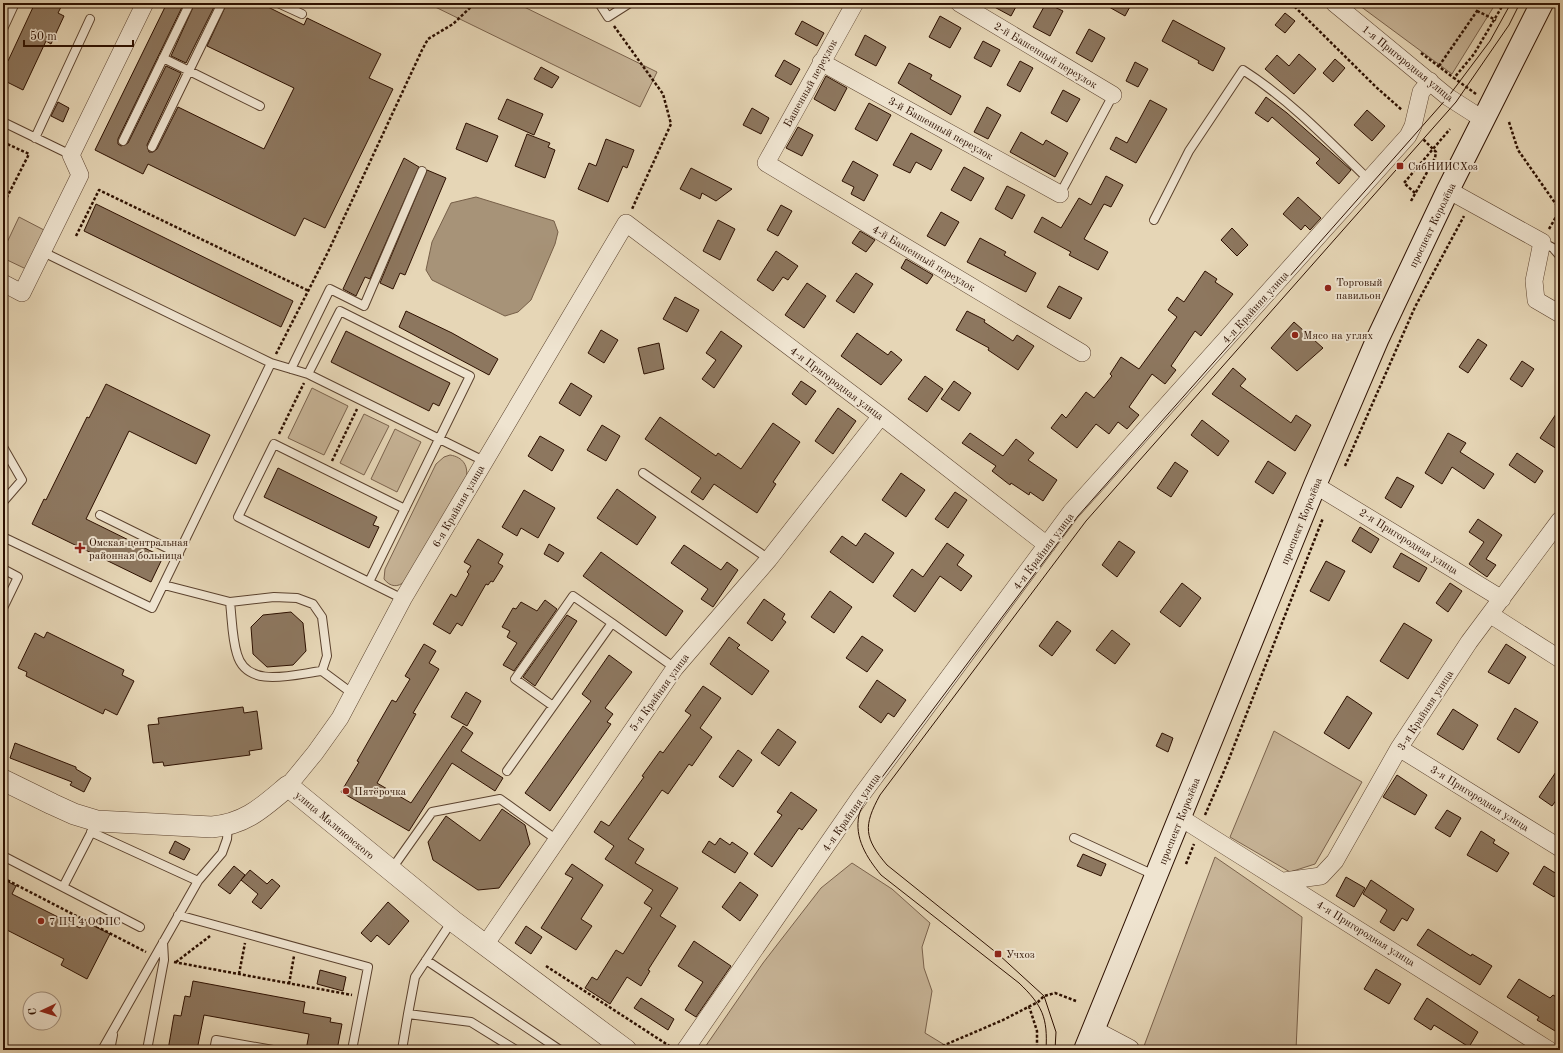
<svg xmlns="http://www.w3.org/2000/svg" width="1563" height="1053" font-family="'Old Standard TT',serif">
<rect width="100%" height="100%" fill="#e6d6b6"/>
<filter id="stains"><feTurbulence type="fractalNoise" baseFrequency=".005" numOctaves="4"/><feColorMatrix values="0 0 0 0 .2 0 0 0 0 .09 0 0 0 0 .02 0 0 0 .5 -.17"/></filter>
<radialGradient id="worn" r=".72"><stop offset=".6" stop-color="#630" stop-opacity="0"/><stop offset="1" stop-color="#630" stop-opacity=".3"/></radialGradient>
<path fill="#c7b497" stroke="#7a624c" d="M427 3H516L657 72 640 107Z
M1356 3H1496L1452 74Z
M19 217 44 230 26 269 3 258V251Z
M312 388 348 406 324 455 288 438Z
M364 414 389 426 364 475 340 463Z
M395 429 421 442 397 492 371 479Z
M450 455C463 457 469 466 466 479L405 581C398 588 390 587 384 579L385 569 436 464 444 457Z
M1274 731 1362 782 1315 864 1290 872 1230 837Z
M1215 857 1302 917 1296 1050H1150L1144 1046Z
M852 863 892 889 930 923 922 947 924 968 932 991 925 1033 948 1047 985 1050H703L763 963 821 888Z"/>
<path fill="#a79378" stroke="#765f48" d="M476 197 554 221 558 232 555 244 531 300 518 312 505 316 432 280 426 270 432 242 451 203Z"/>
<path fill="#8d775f" stroke="#2d1000" d="M35 3H63L58 13 64 16 51 44 46 41 23 90 3 80V59L8 61Z
M167 3H184L118 139V144L121 146 128 143 166 66 181 73 147 145 149 152H153L157 149 178 107 264 149 294 88 207 46 227 3H260L304 25 307 18 381 54 369 78 393 89 325 228 304 218 295 236 148 164 143 174 95 150Z
M195 3H216L186 63 171 56Z
M987 3H1018L1011 16Z
M1046 3 1063 11 1050 36 1033 27Z
M1102 3H1132L1125 16Z
M1285 13 1295 21 1285 33 1275 25Z
M940 16 961 28 950 48 929 37Z
M1173 20 1225 48 1213 71 1198 63 1199 61 1162 41Z
M802 21 824 33 817 46 795 34Z
M1089 29 1105 38 1092 62 1076 53Z
M865 35 886 47 876 66 855 55Z
M983 41 1000 50 991 67 974 58Z
M1299 54 1316 69 1294 94 1265 69 1277 55 1289 66Z
M1335 59 1345 68 1333 82 1323 73Z
M784 60 800 69 791 85 775 76Z
M1020 61 1033 68 1020 92 1007 85Z
M1135 62 1148 69 1138 87 1126 81Z
M909 63 932 75 930 79 961 96 951 115 898 83Z
M541 67 559 77 552 88 534 79Z
M826 76 847 88 835 111 814 99Z
M1063 90 1080 99 1067 122 1051 113Z
M1266 97 1287 113 1351 170 1339 184 1316 163 1320 159 1272 117 1268 122 1255 113Z
M507 99 543 114 534 135 498 119Z
M1150 100 1167 109 1136 163 1110 149 1116 137 1127 143Z
M58 102 69 108 63 122 51 116Z
M869 103 891 115 877 141 855 129Z
M987 107 1001 115 988 139 974 132Z
M752 108 769 118 761 134 743 125Z
M1367 110 1385 126 1372 141 1354 125Z
M466 123 498 136 487 162 456 149Z
M798 127 813 135 802 156 786 148Z
M1021 132 1043 145 1046 140 1068 153 1055 177 1010 152Z
M911 133 942 150 931 170 916 162 910 173 893 165Z
M527 134 550 143 548 147 555 150 545 178 515 166Z
M606 139 634 150 627 168 623 166 608 202 578 189 589 163 596 166Z
M404 158 419 167 370 279 365 277 356 296 343 289Z
M853 161 878 175 864 201 851 194 854 187 842 181Z
M964 167 984 178 971 201 951 190Z
M691 168 732 189 716 201 702 193 700 199 680 189Z
M427 170 446 178 405 275 400 273 393 289 380 283Z
M1106 176 1123 185 1111 207 1104 204 1084 239 1108 252 1098 270 1069 255 1071 252 1034 232 1042 217 1061 228 1079 198 1091 205Z
M1007 186 1025 195 1012 219 995 209Z
M1298 197 1321 218 1310 230 1305 225 1301 230 1283 214Z
M96 204 293 301 281 327 84 231Z
M781 205 792 211 778 236 767 230Z
M941 212 959 222 945 246 927 236Z
M718 220 735 229 720 260 703 251Z
M1232 228 1248 245 1237 256 1221 240Z
M860 231 875 240 866 252 852 243Z
M980 238 1006 252 1004 255 1036 273 1026 292 967 262Z
M776 251 798 266 788 280 783 277 773 291 757 280Z
M906 259 933 275 927 284 901 268Z
M1205 271 1217 279 1215 282 1233 294 1201 336 1195 331 1171 366 1176 370 1165 384 1152 374 1129 407 1139 415 1127 429 1118 422 1109 434 1096 424 1077 448 1051 428 1062 414 1066 418 1086 392 1094 398 1112 376 1110 374 1121 357 1139 369 1177 317 1168 310 1177 297 1184 302Z
M856 273 873 284 854 313 836 301Z
M807 283 826 296 804 328 785 315Z
M1059 286 1082 298 1070 319 1047 307Z
M675 297 699 310 687 332 663 319Z
M406 311 452 333 498 359 489 375 399 327Z
M967 311 985 320 984 322 1013 341 1017 335 1034 346 1018 370 988 350 989 348 956 330Z
M1294 322 1323 348 1297 371 1271 348Z
M601 330 618 340 604 363 588 353Z
M346 331 450 383 439 406 433 403 429 411 331 362Z
M721 331 742 346 714 388 702 379 716 360 706 353Z
M857 333 888 355 891 351 902 360 881 385 841 356Z
M1478 339 1487 345 1468 373 1459 367Z
M659 343 664 369 644 374 638 348Z
M1522 361 1534 369 1522 387 1510 379Z
M1233 368 1246 379 1240 386 1291 423 1296 415 1311 425 1295 451 1212 394Z
M925 376 943 389 927 412 908 399Z
M801 381 816 391 806 405 792 394Z
M954 381 971 393 959 411 941 399Z
M571 383 592 396 580 416 559 403Z
M106 384 210 435 196 464 129 431 86 519 163 557 151 582 32 524 44 499 46 500 87 417 89 418Z
M838 408 856 421 833 454 815 441Z
M1560 408V451L1540 438Z
M660 417 716 456 718 453 741 469 773 423 800 442 773 482 776 484 757 513 714 484 703 500 691 492 701 478 645 439Z
M1202 420 1229 441 1218 456 1191 435Z
M602 425 620 436 606 461 587 450Z
M970 433 1003 456 1016 439 1034 453 1028 460 1057 480 1043 501 1030 492 1029 495 1011 483 1010 485 992 471 996 466 962 443Z
M1448 433 1466 443 1460 452 1494 474 1484 489 1452 467 1442 484 1425 473Z
M540 436 564 450 552 471 528 456Z
M1517 453 1543 471 1535 483 1509 465Z
M1268 461 1286 473 1273 494 1255 482Z
M1175 462 1188 471 1171 497 1157 488Z
M278 468 377 517 373 525 379 527 369 548 264 497Z
M901 473 925 490 906 517 882 500Z
M1397 477 1414 486 1401 508 1385 498Z
M617 489 656 517 637 545 597 518Z
M524 490 555 508 538 538 521 528 517 536 502 527Z
M955 492 967 500 948 528 935 519Z
M1478 519 1502 535 1486 559 1496 565 1487 577 1469 564 1484 542 1469 532Z
M1360 527 1379 539 1371 553 1352 541Z
M865 533 894 553 873 583 830 552 842 536 856 546Z
M478 539 503 554 498 563 503 566 493 582 491 581 488 585 486 584 462 626 457 623 450 634 433 624 451 594 456 597 469 574 467 572 471 566 464 562Z
M1119 541 1135 552 1117 577 1102 565Z
M947 543 964 555 957 565 972 576 961 591 940 576 915 612 893 596 912 569 923 577Z
M549 544 564 553 558 562 544 554Z
M684 545 721 570 727 562 738 570 713 607 701 599 708 589 671 563Z
M601 552 683 611 666 636 583 576Z
M1401 553 1427 568 1419 582 1393 567Z
M1326 561 1345 571 1329 601 1310 591Z
M1182 583 1201 598 1180 627 1160 612Z
M1450 583 1462 591 1448 612 1436 603Z
M830 591 852 607 834 633 811 617Z
M764 599 785 614 782 619 786 622 772 641 747 623Z
M545 600 557 609 514 671 503 665 517 643 507 637 510 631 502 627 513 608 516 609 521 602 537 611Z
M291 612 303 623 306 651 293 665 267 667 253 654 251 627 263 615Z
M567 615 577 621 535 686 523 677Z
M1057 621 1071 631 1052 656 1039 646Z
M1404 623 1432 640 1408 679 1380 661Z
M1112 630 1130 644 1115 664 1096 650Z
M47 632 124 670 122 675 134 681 117 715 105 709 103 714 26 676 27 672 18 668 35 633 44 638Z
M862 636 883 650 867 672 846 658Z
M729 637 740 645 737 648 769 671 752 695 710 664Z
M424 644 436 651 429 663 439 669 413 713 416 714 377 783 411 803 463 726 473 733 461 751 503 778 495 791 452 763 409 831 341 792 359 762 357 761 392 700 396 702 410 679 405 676Z
M1506 644 1526 657 1509 684 1488 672Z
M609 655 632 672 605 708 613 714 607 722 611 724 550 811 525 793 591 701 582 694Z
M877 680 906 700 894 717 888 713 881 723 859 707Z
M703 686 721 698 700 728 712 737 692 766 689 764 668 794 662 790 628 839 644 849 635 863 678 888 660 916 676 926 648 970 650 971 641 986 627 977 610 1004 585 988 592 977 597 980 616 950 623 954 652 908 644 903 653 890 605 859 614 846 594 832 601 821 609 826 644 777 642 776 660 751 663 753 691 715 685 711Z
M466 692 481 701 467 726 451 717Z
M1347 696 1372 713 1349 749 1324 733Z
M243 707 244 713 257 711 262 749 249 751 250 755 164 766 163 762 153 763 148 725 159 724 158 718Z
M1515 708 1538 722 1519 753 1497 739Z
M1453 709 1478 725 1463 750 1437 734Z
M778 729 796 742 779 766 761 753Z
M1162 733 1173 738 1168 752 1156 746Z
M15 743 76 767V769L91 778 84 792 70 785 72 782 10 758Z
M738 750 752 760 733 787 719 777Z
M1560 766V795L1552 806 1539 797Z
M1397 775 1427 795 1415 815 1383 797Z
M791 792 817 810 802 830 799 828 772 867 754 854 782 815 777 812Z
M502 809 525 825 530 844 499 888 478 890 433 860 428 842 446 816 480 841Z
M1447 810 1461 818 1450 837 1435 828Z
M1481 831 1495 840 1493 843 1509 853 1497 872 1467 855Z
M720 838 730 845 732 842 748 853 735 873 702 852 709 841 715 845Z
M175 841 190 849 184 860 169 853Z
M1083 854 1106 864 1101 876 1077 866Z
M572 864 603 885 581 919 592 926 576 950 541 928 573 878 565 874Z
M234 866 245 875 230 894 218 885Z
M1544 866 1560 876V888L1554 897 1533 884Z
M250 870 267 884 272 879 280 886 261 909 252 902 258 894 241 880Z
M1346 877 1365 888 1354 907 1336 896Z
M3 879 16 886 12 894 80 928 84 921 110 934 87 979 61 965 64 959 3 928Z
M1371 880 1414 909 1407 921 1402 918 1394 931 1380 922 1387 910 1363 894Z
M740 882 758 895 740 921 722 907Z
M388 902 409 921 389 945 377 935 371 942 361 933Z
M526 926 542 937 531 954 515 943Z
M1428 929 1471 956 1472 954 1492 966 1480 985 1417 945Z
M694 941 731 966 696 1017 685 1010 703 982 678 966Z
M1376 969 1401 984 1389 1004 1364 989Z
M320 970 346 977 343 991 317 984Z
M1519 979 1550 998 1553 995 1560 999V1034L1537 1020 1539 1017 1507 997Z
M193 981 305 1002 303 1013 331 1018 330 1022 342 1024 337 1050H306L309 1034 204 1015 197 1050H168L174 1015 181 1016 185 996 190 997Z
M641 998 674 1019 668 1030 634 1008Z
M1427 998 1478 1032 1469 1047 1434 1025 1431 1030 1414 1019Z"/>
<g fill="none" stroke-linecap="round" stroke-linejoin="round">
<g stroke="#5b422e" stroke-width="10">
<path id="service" d="M278 3 302 14
M599 3 608 17 630 3
M3 29 15 3
M163 58 260 106
M3 122 71 155
M35 138 90 19
M123 141 190 3
M152 147 222 3
M1060 194 1113 95
M1154 220 1189 151 1243 70C1290 100 1329 141 1369 180
M1542 242 1553 248 1560 256
M43 252 271 363 308 374 484 461
M291 369 330 289 364 306 422 171
M308 374 340 311 470 376 369 582
M3 447 22 480 3 502
M643 473 769 559
M100 515 179 554
M3 537 152 608 271 363
M3 569 18 577 3 608
M164 585 230 602
M274 597 297 598 313 604 322 617 327 656 322 671C295 674 247 690 237 654 232 638 232 619 230 602Z
M403 599 238 517 274 444 405 509
M322 671 353 694
M553 706 515 679 573 596 612 623
M507 771 612 623 675 668
M91 832 198 881
M1074 838 1154 875
M3 856 140 927
M391 870 432 812 500 799 557 840
M63 887 94 827
M178 915 368 967 352 1050
M426 960 560 1050
M408 1014 415 977 452 921
M102 1050 198 881 222 853 227 839 228 826
M110 1050 113 1035
M147 1050 164 960 163 942
M214 1050 216 1040 273 1050
M402 1050 408 1014 471 1022 516 1050"/>
</g>
<g stroke="#5b422e" stroke-width="18">
<path id="minor" d="M855 3 766 163 1082 353
M959 3 1113 95
M1334 3 1448 97 1484 120
M821 62 1060 194
M1448 190 1542 242 1534 281 1536 300 1560 314
M3 283 22 293 80 175 71 155 145 3
M1315 485 1502 599
M1491 615 1560 659
M1399 748 1560 848
M288 786 315 753 340 718 403 599 626 223 881 416 1047 545
M1181 818 1549 1050
M1284 881 1321 876 1335 861 1399 748 1469 642 1560 520
M485 945 675 668 769 559 881 416
M685 1050 860 797 1071 512 1408 136 1413 126 1421 92 1430 81"/>
</g>
<g stroke="#5b422e" stroke-width="22">
<path id="tertiary" d="M3 780 52 804 74 814 97 821 212 827C246 824 263 807 288 786L453 921 626 1050
M1093 1031 1129 1050"/>
</g>
<g stroke="#2d1000" stroke-width="24">
<path id="secondary" d="M1085 1050 1315 485 1378 338 1448 190 1542 3"/>
</g>
<path stroke="#2d1000" stroke-width="2.5" stroke-dasharray="3 2" stroke-linecap="butt" d="M1291 3 1376 87 1402 110
M1477 11 1496 20
M614 26 663 94 671 124 632 209
M1421 53 1454 78
M1439 66 1477 11 1480 3
M1476 94 1454 78 1474 54 1504 3
M1509 122 1518 150 1560 210
M3 142 29 154 3 205
M1415 193 1404 183 1450 129
M1411 201 1435 158 1436 152 1423 139
M1549 229 1560 210
M76 236 99 190 309 291
M276 354 328 252 422 50 428 39 453 24 475 3
M279 434 304 383
M332 461 357 409
M1345 466 1415 307 1464 216
M1205 815 1227 764 1323 518
M1186 864 1194 844
M3 878 146 952
M174 962 352 995
M176 962 210 936
M546 966 671 1047
M239 974 245 943
M289 984 294 956
M1029 1006 1037 1031V1050
M933 1050 1003 1020 1038 1002 1044 996 1055 993 1076 1001"/>
<use href="#service" stroke="#efe4d0" stroke-width="8"/>
<use href="#minor" stroke="#efe4d0" stroke-width="17"/>
<use href="#tertiary" stroke="#efe4d0" stroke-width="21"/>
<use href="#secondary" stroke="#efe4d0" stroke-width="22"/>
<path stroke="#2d1000" stroke-width="1" d="M1046 1050C1048 1017 1042 1005 1019 983L881 875C867 858 854 838 859 815 861 807 867 799 871 792L1078 516 1448 97 1490 41 1511 3
M1055 1050 1056 1032 1044 996 998 954 887 865C864 838 863 826 880 795L1086 521 1456 102 1509 25 1520 3"/>
</g>
<g fill="#8f2418" stroke="#efe4d0" stroke-width="1.5">
<rect x="1396" y="162" width="8" height="8" rx="2"/>
<circle cx="1328" cy="288" r="4"/>
<circle cx="1295" cy="335" r="4"/>
<path d="M78 542h4v4h4v4h-4v4h-4v-4h-4v-4h4z"/>
<circle cx="346" cy="791" r="4"/>
<circle cx="41" cy="921" r="4"/>
<rect x="994" y="950" width="8" height="8" rx="2"/>
</g>
<g text-anchor="middle" stroke-width="4" stroke-linejoin="round" paint-order="stroke">
<g font-size="11" fill="#2d1000" stroke="#efe4d0">
<text transform="translate(1046 55) rotate(31)" y="4">2-й Башенный переулок</text>
<text transform="translate(1408 63) rotate(39)" y="4">1-я Пригородная улица</text>
<text transform="translate(810 83) rotate(-61)" y="4">Башенный переулок</text>
<text transform="translate(941 128) rotate(29)" y="4">3-й Башенный переулок</text>
<text transform="translate(1432 225) rotate(-64)" y="4">проспект Королёва</text>
<text transform="translate(924 258) rotate(31)" y="4">4-й Башенный переулок</text>
<text transform="translate(1255 307) rotate(-48)" y="4">4-я Крайняя улица</text>
<text transform="translate(837 383) rotate(37)" y="4">4-я Пригородная улица</text>
<text transform="translate(458 506) rotate(-60)" y="4">6-я Крайняя улица</text>
<text transform="translate(1301 521) rotate(-68)" y="4">проспект Королёва</text>
<text transform="translate(1409 541) rotate(32)" y="4">2-я Пригородная улица</text>
<text transform="translate(1043 551) rotate(-53)" y="4">4-я Крайняя улица</text>
<text transform="translate(659 692) rotate(-54)" y="4">5-я Крайняя улица</text>
<text transform="translate(1425 710) rotate(-57)" y="4">3-я Крайняя улица</text>
<text transform="translate(1480 798) rotate(32)" y="4">3-я Пригородная улица</text>
<text transform="translate(851 812) rotate(-55)" y="4">4-я Крайняя улица</text>
<text transform="translate(1179 821) rotate(-68)" y="4">проспект Королёва</text>
<text transform="translate(335 825) rotate(40)" y="4">улица Малиновского</text>
<text transform="translate(1366 933) rotate(32)" y="4">4-я Пригородная улица</text>
</g>
<g font-size="11" fill="#2d1000" stroke="#efe4d0" text-anchor="start">
<text x="1408" y="170">СибНИИСХоз</text>
<text x="1336" y="286">Торговый<tspan x="1336" dy="13">павильон</tspan></text>
<text x="1303" y="339">Мясо на углях</text>
<text x="89" y="546">Омская центральная<tspan x="89" dy="13">районная больница</tspan></text>
<text x="354" y="795">Пятёрочка</text>
<text x="49" y="925">7 ПЧ 4 ОФПС</text>
<text x="1006" y="958">Учхоз</text>
</g>
</g>
<rect width="1563" height="1053" fill="none" stroke="#e6d6b6" stroke-width="16"/>
<rect x="4" y="4" width="1555" height="1045" fill="none" stroke="#2d1000" stroke-width="2"/>
<rect x="8" y="8" width="1547" height="1037" fill="none" stroke="#2d1000"/>
<g transform="translate(42 1011) rotate(266)"><circle r="19" fill="#efe4d0" stroke="#a18f7d"/>
<path d="M0-3L7 15L0 10L-7 15Z" fill="#8f2418"/>
<text y="-6" font-size="11" font-weight="bold" text-anchor="middle" fill="#2d1000">С</text>
</g>
<path d="M24 40v6h109v-6" fill="none" stroke="#2d1000" stroke-width="2"/>
<text x="30" y="40" font-size="12" fill="#2d1000" stroke="#efe4d0" stroke-width="3" paint-order="stroke">50 m</text>
<rect width="100%" height="100%" filter="url(#stains)"/>
<rect width="100%" height="100%" fill="url(#worn)"/>
</svg>
